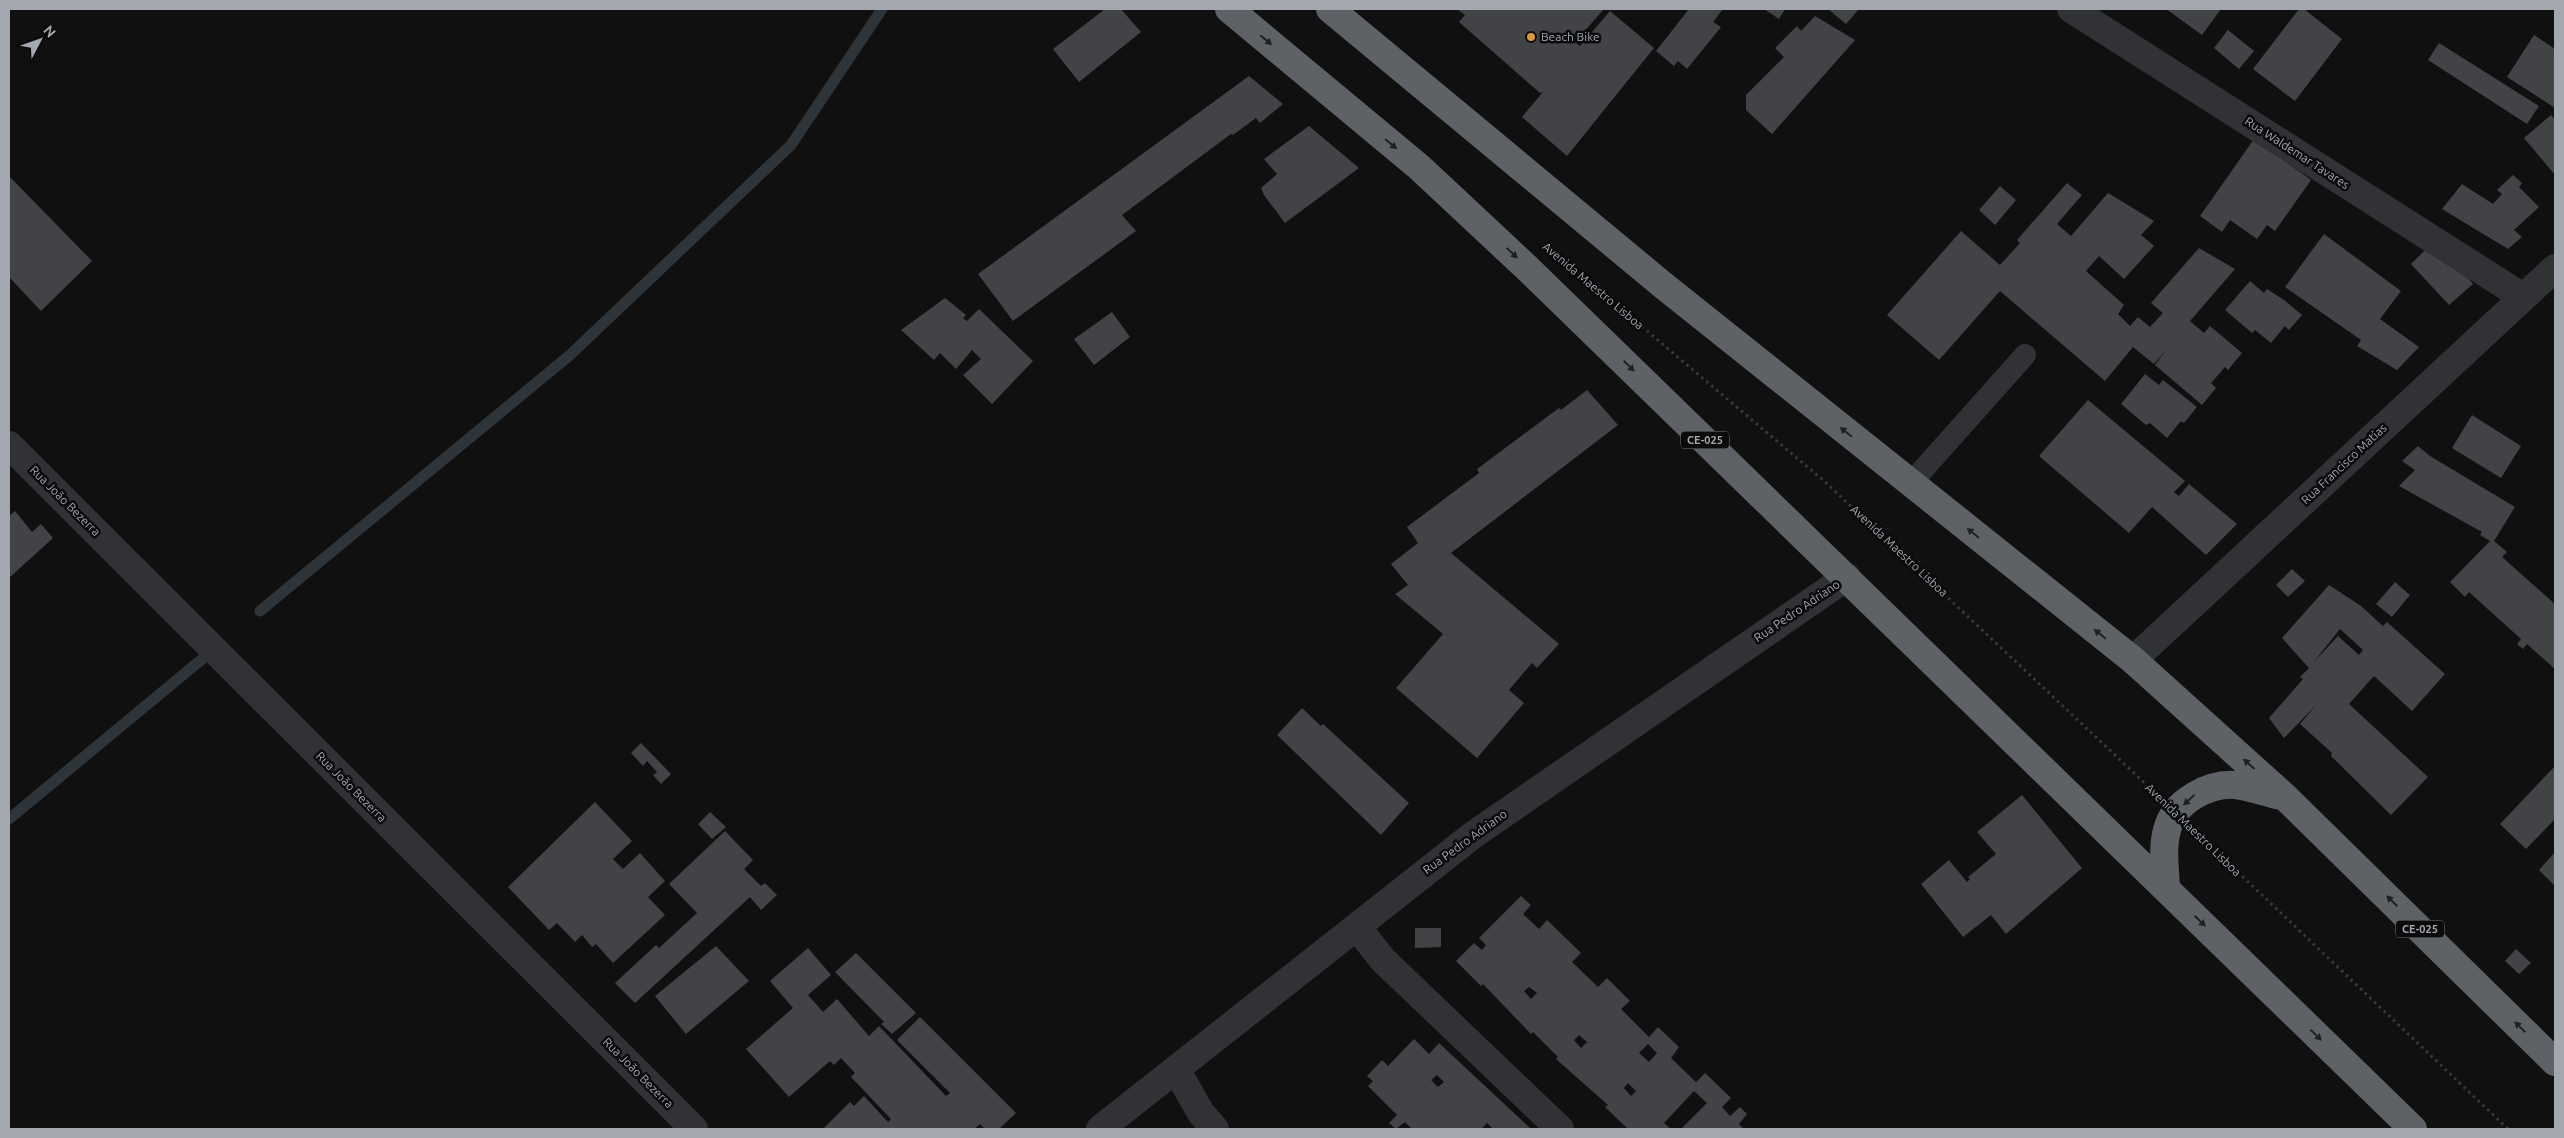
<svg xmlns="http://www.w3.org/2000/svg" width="2564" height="1138" font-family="Ubuntu,sans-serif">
<rect width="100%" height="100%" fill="#101011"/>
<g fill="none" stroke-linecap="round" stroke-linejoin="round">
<path stroke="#2d353a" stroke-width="11" d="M260 611 570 355 791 145 882 9
M9 819 207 655"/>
</g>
<path fill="#424346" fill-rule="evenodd" d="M1105 9H1121L1141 32 1079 82 1053 49Z
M1457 9H1604L1575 42 1580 46 1610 11 1654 48 1567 156 1522 117 1543 92 1540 93 1459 22 1465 15Z
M1689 9H1723L1713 22 1721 27 1687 69 1678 61 1674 66 1656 51Z
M1764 9H1785L1779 19Z
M1828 9H1859L1846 24Z
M2166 9H2221L2202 35Z
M2299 9H2304L2342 39 2295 101 2253 69Z
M1815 16 1855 40 1772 134 1746 110V95L1784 57 1775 48 1797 26 1801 31Z
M2228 30 2254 51 2239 69 2214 48Z
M2534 35 2555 49V108L2507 77Z
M2439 43 2539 106 2527 124 2428 60Z
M1249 76 1283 104 1260 123 1256 118 1233 135 1231 134 1122 215 1136 231 1013 321 978 274Z
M2551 115 2555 120V175L2524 138Z
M1309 126 1359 168 1285 223 1264 195 1261 188 1277 174 1264 159Z
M2254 139 2311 180 2275 231 2267 225 2257 239 2230 220 2222 232 2200 216Z
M2513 175 2522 183 2519 187 2539 207 2514 230 2522 237 2508 249 2442 209 2462 184 2493 204 2502 194 2497 190Z
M9 176 92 261 41 311 9 277Z
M2067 183 2082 195 2057 224 2071 236 2108 193 2154 221 2141 235 2154 246 2124 279 2099 256 2086 271 2124 305 2118 314 2130 326 2138 317 2150 327 2163 313 2151 303 2199 248 2235 269 2190 321 2204 333 2210 326 2242 353 2228 370 2225 367 2211 383 2216 388 2202 405 2155 365 2166 350 2154 364 2133 347 2105 381 2000 291 1939 360 1887 315 1961 231 2000 265 2020 243 2017 240Z
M2000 186 2016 200 1995 225 1979 210Z
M2324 234 2401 291 2380 319 2419 347 2397 370 2357 346 2361 340 2285 287Z
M2434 241 2473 284 2449 305 2411 264Z
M2250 281 2264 293 2267 289 2284 300 2302 315 2289 330 2285 326 2271 343 2255 330 2252 333 2225 310Z
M945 298 966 315 963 318 967 321 979 309 1033 361 992 404 963 375 981 359 972 350 956 369 940 353 934 360 901 330Z
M1112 312 1130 337 1094 365 1074 339Z
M2145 374 2159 385 2163 380 2197 407 2184 423 2181 421 2167 438 2150 423 2146 425 2121 404Z
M1587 390 1618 425 1451 553 1559 644 1537 668 1532 663 1509 690 1524 703 1477 758 1396 688 1443 634 1395 594 1408 585 1391 564 1418 543 1407 527 1479 473 1477 469 1559 408 1561 410Z
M2088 400 2185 481 2174 492 2179 496 2189 484 2237 524 2206 555 2152 507 2129 533 2039 456Z
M2472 415 2521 446 2501 478 2452 448Z
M2418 446 2430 456 2515 507 2494 541 2507 552 2502 557 2555 604V669L2527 644 2523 649 2517 644 2521 639 2469 592 2465 597 2450 582 2490 541 2480 535 2482 532 2399 486 2415 470 2402 461Z
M15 511 32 532 41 524 53 538 9 578V516Z
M2292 569 2305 581 2288 597 2276 585Z
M2395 582 2410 595 2392 617 2376 604Z
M2329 585 2361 606 2383 626 2387 622 2445 674 2412 711 2374 676 2349 704 2428 777 2391 815 2331 756 2332 753 2300 724 2317 704 2284 738 2269 718 2303 679 2300 677 2309 668 2282 638ZM2340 629 2363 650 2359 655 2338 636 2313 663Z
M1302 708 1321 726 1323 724 1409 803 1381 835 1277 735Z
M641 743 671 774 661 784 653 775 657 772 647 761 643 766 631 753Z
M2555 766V819L2526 849 2500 824Z
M2022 795 2082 868 2006 934 1991 915 1963 937 1921 884 1949 860 1967 882 1970 879 1968 877 1996 854 1977 832Z
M595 802 632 841 613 859 623 869 640 853 665 881 648 897 665 915 613 963 596 944 592 947 582 935 575 942 557 923 549 930 508 887Z
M710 812 726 827 712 839 698 824Z
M725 831 753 860 744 869 761 886 765 883 777 895 761 910 750 897 635 1003 615 983 656 945 659 948 697 913 669 884Z
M2555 852V886L2539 870Z
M1521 896 1531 905 1523 914 1539 929 1547 920 1581 953 1572 962 1598 987 1607 978 1630 1001 1621 1009 1649 1037 1658 1027 1679 1047 1671 1058 1696 1082 1705 1073 1731 1098 1722 1107 1730 1116 1740 1107 1747 1114 1739 1124 1744 1129H1681L1707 1103 1694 1091 1664 1123 1671 1129H1628L1605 1107 1608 1105 1556 1059 1558 1057 1533 1032 1531 1034 1483 984 1481 986 1456 961 1474 943 1482 950 1486 945 1479 938ZM1529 987 1537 993 1531 999 1524 991ZM1579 1035 1587 1042 1581 1048 1574 1040ZM1648 1044 1657 1053 1649 1062 1639 1053ZM1628 1083 1636 1091 1631 1096 1624 1088Z
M1415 928H1441V947L1415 948Z
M716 946 749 981 686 1034 655 996Z
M808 948 831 975 808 995 823 1012 837 999 869 1036 879 1026 946 1096 950 1093 897 1040 920 1017 1016 1113 999 1129H985L980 1124 974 1129H823L850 1102 854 1106 864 1096 888 1122 891 1119 851 1077 855 1073 841 1058 834 1065 830 1061 789 1097 746 1049 793 1008 770 981Z
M2516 949 2531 963 2519 974 2505 961Z
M856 953 916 1013 892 1034 881 1024 884 1022 835 972Z
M1414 1039 1429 1054 1439 1043 1530 1128 1493 1129 1487 1123 1481 1129H1412L1405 1122 1396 1129 1389 1123 1397 1115 1368 1086 1373 1081 1367 1076 1382 1060 1388 1066ZM1437 1075 1444 1082 1438 1087 1431 1080Z"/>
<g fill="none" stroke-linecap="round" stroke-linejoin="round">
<path stroke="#37393c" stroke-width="3" stroke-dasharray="2.5 4" stroke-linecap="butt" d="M1627 314 1824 481 2152 790
M2200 836 2508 1129"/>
<path stroke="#313235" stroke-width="22" d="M1911 483 2025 355"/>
<path stroke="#313235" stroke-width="28" d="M2071 9 2523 297
M9 445 694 1129
M2133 660 2555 268
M1357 927 1383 960 1560 1129
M1176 1069 1201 1113 1215 1129
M1100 1129 1473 835 1847 577"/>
<path stroke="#5e6166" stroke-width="28" d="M1229 9 1419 167 1526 267 2413 1129
M1330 9 1664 286 2133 660 2285 797 2555 1062
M2166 887C2165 868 2162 848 2167 830 2174 801 2209 783 2236 785 2251 787 2267 793 2281 796"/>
</g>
<defs><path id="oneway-solid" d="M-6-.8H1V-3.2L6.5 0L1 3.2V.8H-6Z" transform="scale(1.25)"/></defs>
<g fill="#202022">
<use href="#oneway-solid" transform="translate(1266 40) rotate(40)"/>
<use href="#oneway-solid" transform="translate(1391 144) rotate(40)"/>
<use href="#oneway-solid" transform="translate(1512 253) rotate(43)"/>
<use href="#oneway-solid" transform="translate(1629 366) rotate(44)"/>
<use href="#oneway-solid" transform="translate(1846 432) rotate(-141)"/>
<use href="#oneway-solid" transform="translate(1973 533) rotate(-141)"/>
<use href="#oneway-solid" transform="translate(2100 634) rotate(-141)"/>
<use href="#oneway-solid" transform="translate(2249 764) rotate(-138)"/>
<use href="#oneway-solid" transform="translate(2189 800) rotate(137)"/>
<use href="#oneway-solid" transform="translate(2392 901) rotate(-136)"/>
<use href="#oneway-solid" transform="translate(2200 921) rotate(44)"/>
<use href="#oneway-solid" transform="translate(2520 1027) rotate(-136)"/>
<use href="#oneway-solid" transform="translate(2316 1035) rotate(44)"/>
</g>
<circle fill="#db963e" stroke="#0b0b0c" stroke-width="2" cx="1531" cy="37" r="5"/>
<g text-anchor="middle" stroke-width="5" stroke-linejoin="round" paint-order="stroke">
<g fill="#0b0b0c" stroke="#75797f" stroke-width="1">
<rect x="1681" y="431.5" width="48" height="17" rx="4"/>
<rect x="2396" y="920.5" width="48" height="17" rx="4"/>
</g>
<g font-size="11" font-weight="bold" fill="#a3a8b0">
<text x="1705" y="444">CE-025</text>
<text x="2420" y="933">CE-025</text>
</g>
<g font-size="12" fill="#a3a8b0" stroke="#0b0b0c" text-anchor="start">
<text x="1541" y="41">Beach Bike</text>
</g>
<g font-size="12" fill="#a3a8b0" stroke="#0b0b0c">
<text transform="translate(2297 153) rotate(33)" y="4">Rua Waldemar Tavares</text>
<text transform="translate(1593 286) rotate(40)" y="4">Avenida Maestro Lisboa</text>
<text transform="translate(2344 464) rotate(-43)" y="4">Rua Francisco Matias</text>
<text transform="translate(65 501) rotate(45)" y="4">Rua João Bezerra</text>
<text transform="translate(1899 551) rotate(43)" y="4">Avenida Maestro Lisboa</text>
<text transform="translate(1797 611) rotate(-34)" y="4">Rua Pedro Adriano</text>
<text transform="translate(351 787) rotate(45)" y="4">Rua João Bezerra</text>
<text transform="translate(2193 830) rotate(44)" y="4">Avenida Maestro Lisboa</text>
<text transform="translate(1465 842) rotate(-36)" y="4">Rua Pedro Adriano</text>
<text transform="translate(638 1073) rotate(45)" y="4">Rua João Bezerra</text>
</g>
</g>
<rect width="2564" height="1138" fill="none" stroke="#a3a8b0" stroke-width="20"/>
<g transform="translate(40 40) rotate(49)" stroke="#0b0b0c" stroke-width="4" paint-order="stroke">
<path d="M0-4L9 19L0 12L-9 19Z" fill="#a3a8b0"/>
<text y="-8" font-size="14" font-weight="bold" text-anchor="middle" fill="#a3a8b0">N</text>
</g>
</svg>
